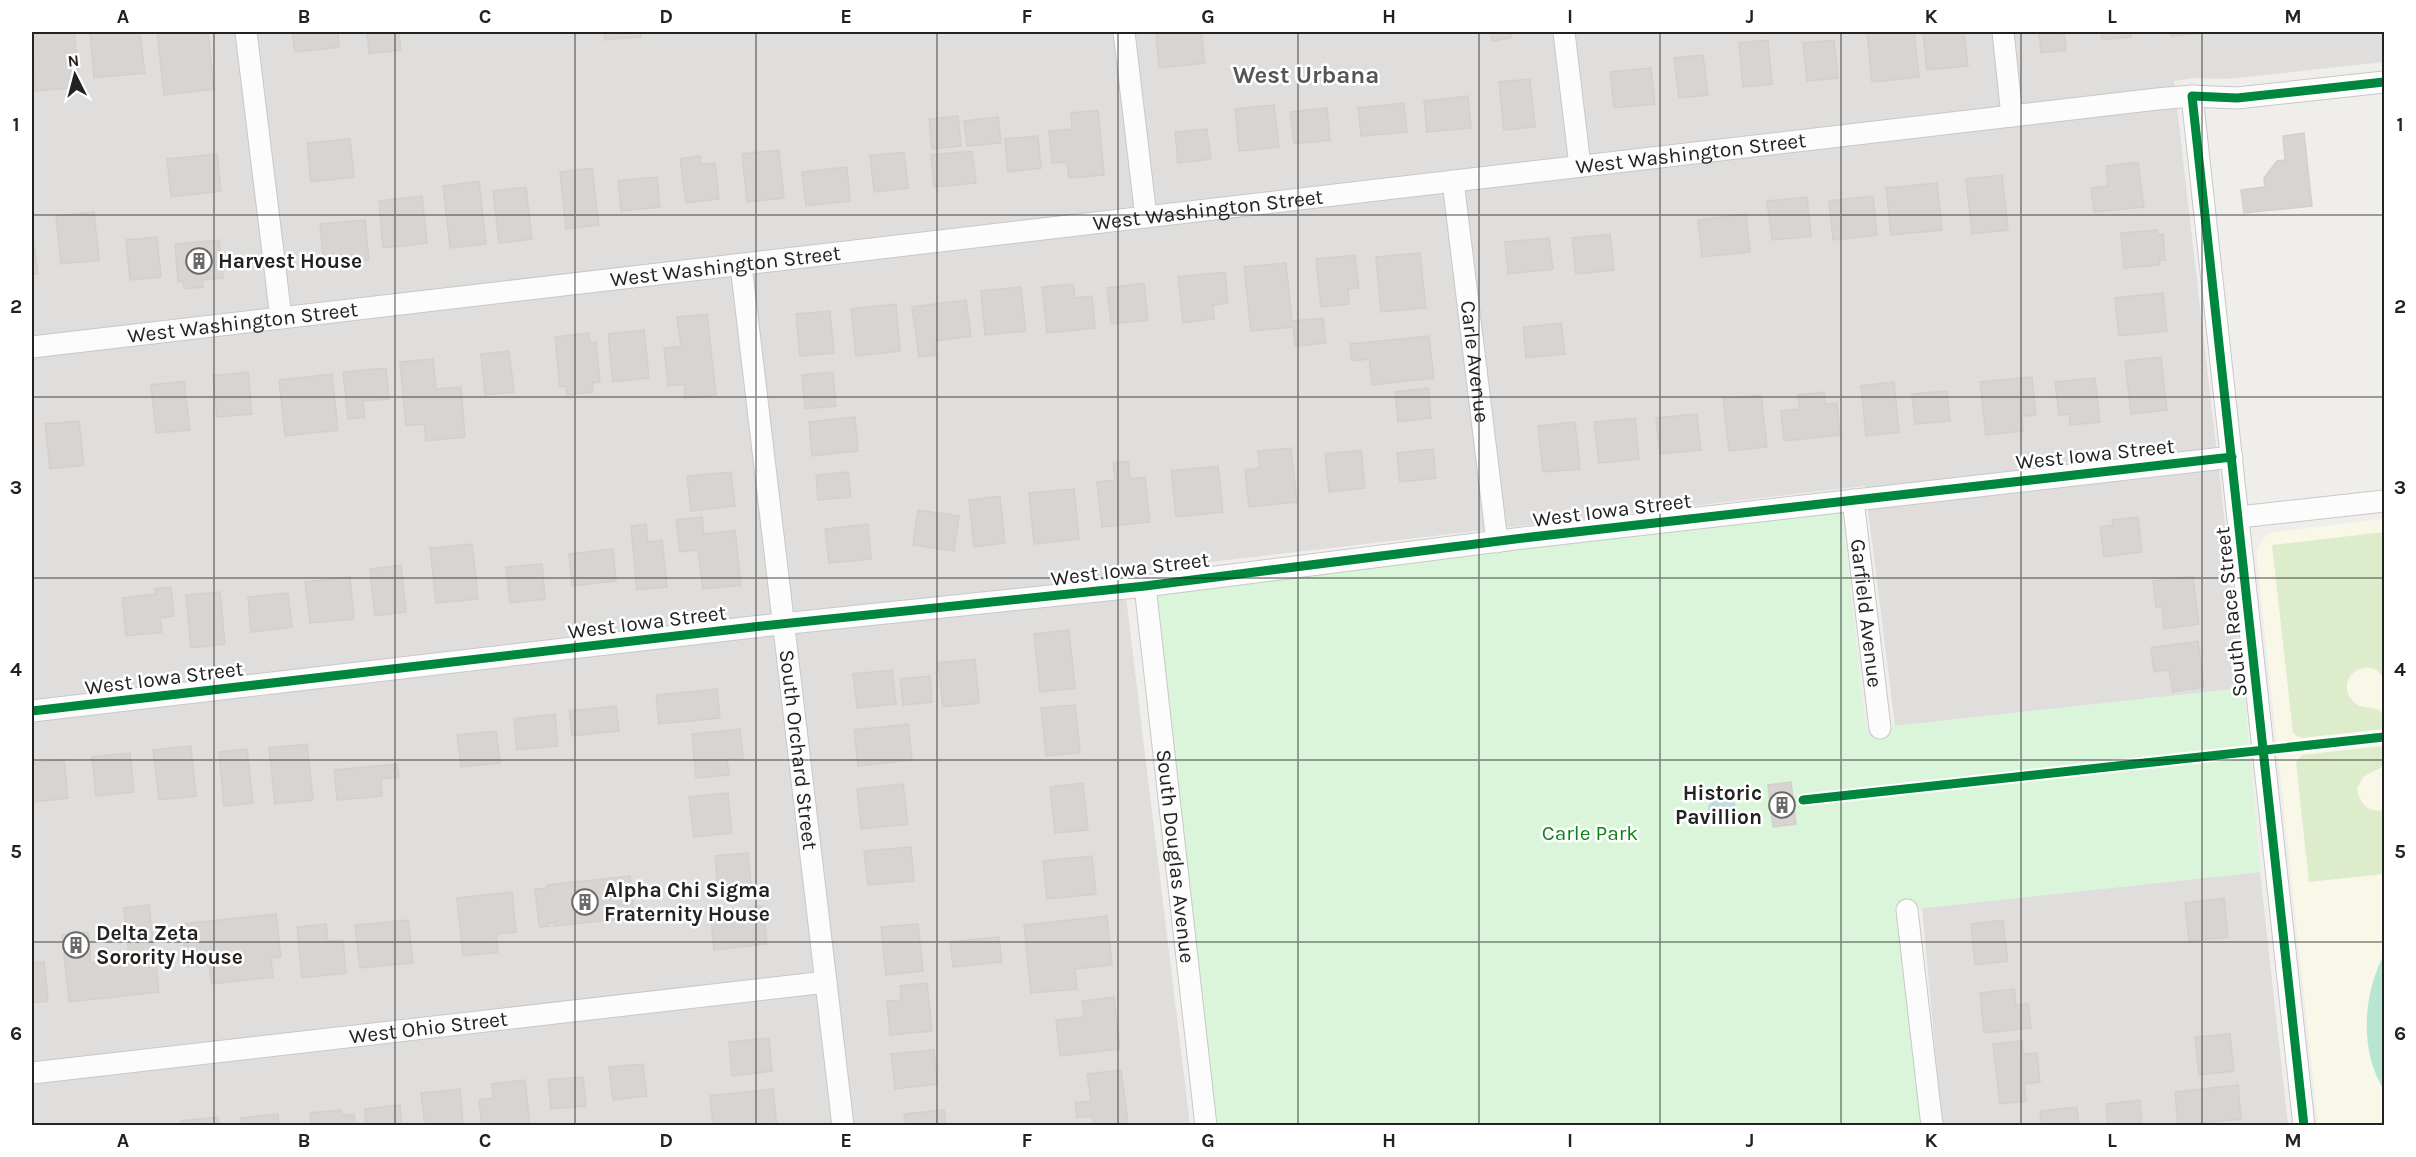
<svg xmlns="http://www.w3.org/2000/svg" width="2416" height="1157" font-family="Karla,sans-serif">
<rect width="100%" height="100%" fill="#f0eeeb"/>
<path fill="#dfdedc" d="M32 32H2384V62L2228 79 2195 78 2174 81 2244 688 1895 726 1865 486 1123 572 1190 1125 32 1126Z
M2260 872 2288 1125H1942L1922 908Z"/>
<path fill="#f8f7e8" d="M2384 519V1125H2318L2257 560V549L2265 537 2272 532Z"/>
<path fill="#ddeccb" d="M2384 532V678C2366 650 2327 684 2359 706 2377 710 2385 705 2384 729L2301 738 2293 733 2272 545Z
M2384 746V766L2363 777 2357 788C2359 804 2368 813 2384 810V874L2309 882 2296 762 2302 755Z"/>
<path fill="#daf5da" d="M1842 512 1866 732 1895 726 2244 688 2260 872 1907 910 1932 1125H1207L1145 586Z"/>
<path fill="#b7e6d2" d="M2384 954V1090C2359 1050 2363 995 2384 954Z"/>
<path fill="#bfdbe3" d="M1708 809a14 14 0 1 1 28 0a14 14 0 1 1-28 0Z"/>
<path fill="#d7d4d2" stroke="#d3d0cc" stroke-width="1.5" d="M51 32H74L80 87 35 91 32 34Z
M90 32H140L145 73 94 78Z
M157 32H208L214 89 164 95Z
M292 32H338L339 47 295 52Z
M367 32H399L401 50 369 54Z
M604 32H640L641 37 605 40Z
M1171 32H1201L1205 63 1159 68 1156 33Z
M1491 32H1510L1511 38 1492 41Z
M1867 32H1914L1919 77 1872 82Z
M1950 32H1964L1968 66 1927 70 1923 34Z
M2039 32H2064L2066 50 2041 53Z
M2101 32H2131V37L2102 40Z
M2170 32H2204V33L2171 36Z
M1768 40 1772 84 1743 87 1739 43Z
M1834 40 1838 78 1807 81 1803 43Z
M1703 55 1708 95 1679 98 1674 58Z
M1651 68 1655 104 1614 108 1610 72Z
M1530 79 1535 127 1504 130 1499 82Z
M1468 96 1471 128 1427 132 1424 101Z
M1404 103 1407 132 1361 136 1358 108Z
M1274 105 1279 147 1239 151 1235 109Z
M1327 108 1330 140 1294 144 1290 112Z
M1098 110 1104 175 1069 178 1067 162 1052 163 1049 131 1072 129 1071 113Z
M958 116 961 146 932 149 929 119Z
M998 117 1001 143 967 146 964 121Z
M1207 129 1211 159 1178 163 1175 132Z
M2304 133 2312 206 2244 213 2241 190 2265 187 2264 178 2277 161 2285 160 2283 136Z
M1038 136 1041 168 1008 172 1005 139Z
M350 139 354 177 311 182 307 143Z
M779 150 784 198 747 202 742 154Z
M972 151 976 183 934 187 931 155Z
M904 152 908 188 874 192 870 156Z
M217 154 221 191 171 197 167 159Z
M700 156 701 164 715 163 719 199 686 203 680 159Z
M2138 162 2144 207 2094 212 2091 188 2108 186 2106 166Z
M847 167 850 201 806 206 802 172Z
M592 168 599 225 566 229 560 172Z
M2002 175 2008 230 1972 234 1966 179Z
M657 177 660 207 621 211 618 181Z
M479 181 486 244 450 248 443 186Z
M1937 183 1942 230 1891 235 1886 188Z
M526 187 532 239 499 243 493 191Z
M422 196 427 243 383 248 379 201Z
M1873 196 1877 235 1833 240 1829 201Z
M1807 197 1811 236 1772 240 1767 201Z
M94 212 99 260 61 264 56 216Z
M1746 214 1750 252 1702 257 1698 220Z
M365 220 369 260 324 265 320 224Z
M32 228 38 274H32Z
M2157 230 2158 235 2163 234 2165 260H2159L2160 265 2124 268 2121 233Z
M1610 234 1614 270 1576 274 1572 238Z
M157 237 161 277 130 280 126 240Z
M1549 238 1553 269 1508 274 1505 242Z
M219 240 223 278 202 280 203 287 184 289 183 281 178 282 175 244Z
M1420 253 1426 308 1381 312 1376 257Z
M1355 255 1359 288 1348 289 1349 304 1321 307 1316 259Z
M1286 263 1292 321 1323 318 1326 343 1295 346 1293 327 1251 331 1244 267Z
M1225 272 1228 303 1213 305 1214 319 1183 323 1178 277Z
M1144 283 1148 320 1111 324 1107 288Z
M1073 284 1075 298 1092 296 1095 328 1047 333 1042 287Z
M1021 287 1026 331 985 335 981 291Z
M2163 293 2167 331 2119 336 2115 298Z
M966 300 971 336 934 341 936 355 919 357 912 307Z
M896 304 900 351 856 356 851 309Z
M830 311 834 353 800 356 796 314Z
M707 314 716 395 685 398 684 384 668 386 664 348 681 346 677 317Z
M1561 323 1565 354 1526 358 1523 327Z
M644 330 649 378 613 382 608 334Z
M589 333 590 343 596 342 600 382 592 383 593 392 567 395 566 386 560 387 555 337Z
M1429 336 1434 378 1372 385 1369 359 1352 361 1350 344Z
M509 351 514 392 485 395 481 354Z
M2161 357 2167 410 2131 414 2125 361Z
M433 359 436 389 461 387 465 437 426 441 424 424 406 426 400 362Z
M386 368 389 399 363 401 365 417 348 419 343 372Z
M248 372 252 414 217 417 213 376Z
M833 372 836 406 805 409 802 375Z
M332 374 338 430 285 436 279 380Z
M2032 377 2036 415 2022 416 2023 431 1986 435 1980 382Z
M2095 378 2100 422 2070 425 2069 414 2059 415 2055 382Z
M184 381 190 430 156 433 151 385Z
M1894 382 1899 432 1866 436 1861 386Z
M1428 388 1431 418 1398 422 1395 392Z
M1947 391 1950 421 1915 424 1912 394Z
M1824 392 1825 404 1837 403 1840 435 1784 441 1781 411 1800 409 1798 395Z
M1761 395 1767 447 1729 451 1723 399Z
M1697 414 1701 450 1660 454 1656 418Z
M855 417 858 451 812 456 809 422Z
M1635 418 1639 459 1599 463 1594 422Z
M79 421 84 465 50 469 45 424Z
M1575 422 1580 469 1543 472 1538 426Z
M1291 448 1297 502 1249 507 1245 470 1260 468 1258 451Z
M1433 449 1436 478 1400 482 1397 453Z
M1361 450 1365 488 1329 492 1325 454Z
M1128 461 1130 479 1145 477 1150 522 1102 527 1097 482 1115 480 1113 463Z
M1218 466 1223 512 1176 517 1171 471Z
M731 472 735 506 691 511 687 476Z
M848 472 851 497 818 500 816 475Z
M1074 489 1079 539 1034 544 1029 493Z
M1000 496 1005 543 974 547 969 500Z
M918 510 959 516 954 551 913 545Z
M702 517 704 534 735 530 741 585 703 589 698 550 680 552 676 520Z
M2138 517 2142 552 2104 557 2100 527 2113 525 2112 520Z
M646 524 648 542 662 540 667 587 637 590 631 526Z
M868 524 871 559 829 563 825 529Z
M472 544 478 599 436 603 430 548Z
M613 549 616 581 572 586 569 554Z
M542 564 545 599 510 603 506 567Z
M401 565 406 612 375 616 370 569Z
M2193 576 2199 624 2164 629 2162 607 2156 608 2153 581Z
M350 577 354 619 310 623 305 582Z
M171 587 174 616 160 618 162 632 126 636 122 598 156 594 155 589Z
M220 592 225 644 191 648 186 595Z
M288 593 292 627 251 632 248 597Z
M1069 630 1075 688 1040 692 1034 634Z
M2198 641 2204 687 2173 692 2169 670 2154 672 2151 648Z
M975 659 979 703 943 707 938 663Z
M892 670 896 704 857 708 853 674Z
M930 676 932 702 903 705 900 679Z
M717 689 720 718 659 724 656 695Z
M1075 705 1080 753 1046 756 1041 708Z
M616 706 619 731 572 736 569 711Z
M555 714 558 746 517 750 514 719Z
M908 724 912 760 858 766 854 730Z
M740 729 743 758 727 759 729 775 696 778 692 734Z
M496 731 500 763 461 767 457 735Z
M307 744 313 800 275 804 269 748Z
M191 746 196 796 159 800 153 750Z
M247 749 253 803 224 806 219 752Z
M130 753 134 792 96 796 92 757Z
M64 760 68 798 32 802V763Z
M397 764 399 777 381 779 382 796 337 800 334 770Z
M1791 782 1796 824 1773 827 1768 785Z
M1083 783 1088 830 1055 833 1050 787Z
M903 784 908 824 861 829 857 789Z
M728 793 732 833 694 837 689 797Z
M911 847 914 881 868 885 864 851Z
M748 853 752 894 719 897 715 856Z
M1092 856 1096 894 1047 899 1043 861Z
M630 876 634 914 620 915V919L554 926V923H549V926L540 927 539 924 535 889 547 888V885Z
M512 892 516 932 496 934 498 952 463 956 457 898Z
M2224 898 2228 937 2189 941 2185 903Z
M149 905 159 992 69 1002 62 935 88 932 91 963 129 959 124 908Z
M763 906 767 944 714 950 710 911Z
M276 914 281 957 271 958 273 977 212 984 209 965 186 967 182 924Z
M1107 916 1112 965 1075 969 1077 989 1031 993 1024 925Z
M408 920 413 963 360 968 355 925Z
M2003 920 2008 961 1975 965 1971 924Z
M326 924 328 941 343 940 346 973 302 978 297 927Z
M918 924 923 971 886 975 881 927Z
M999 937 1002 962 953 967 950 942Z
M44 962 48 1001 32 1003V963Z
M927 983 932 1031 890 1035 887 1001 901 1000 900 986Z
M2014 989 2016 1005 2028 1004 2031 1028 1984 1033 1980 993Z
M1114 997 1120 1049 1060 1056 1056 1020 1084 1017 1082 1001Z
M2230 1034 2234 1071 2199 1075 2195 1037Z
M769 1038 772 1071 732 1076 729 1042Z
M2022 1041 2023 1054 2037 1053 2040 1082 2024 1084 2026 1101 2000 1104 1993 1044Z
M934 1050 937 1084 895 1089 891 1054Z
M643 1064 647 1096 613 1100 609 1067Z
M1121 1070 1128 1123 1094 1126 1092 1116 1077 1118 1075 1103 1091 1101 1087 1074Z
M583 1077 586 1106 551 1109 548 1080Z
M525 1080 530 1126H482L479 1100 493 1098 492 1084Z
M2238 1085 2241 1119 2178 1125 2175 1092Z
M460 1089 463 1123 425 1126 421 1093Z
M773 1089 777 1126H713L710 1096Z
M2140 1100 2142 1126H2108L2106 1104Z
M400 1105 402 1126H366L365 1109Z
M2077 1107 2079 1126H2041L2040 1111Z
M341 1110 342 1115 354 1114 356 1126H312L310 1113Z
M944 1110 946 1126H906L904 1114Z
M278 1114 279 1126H242L241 1118Z
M218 1117 219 1126H182L181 1121Z"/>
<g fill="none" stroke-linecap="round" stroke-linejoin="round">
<g stroke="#c9c8c7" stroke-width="23">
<g id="street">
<path d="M246 32 281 318"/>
<path d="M1124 32 1146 217"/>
<path d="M1564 32 1580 166"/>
<path d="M2003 32 2012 116"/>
<path d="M2192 96 2304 1126"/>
<path id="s1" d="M1453 181 1497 542"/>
<path id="s2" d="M741 265 843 1126"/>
<path id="s3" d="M32 347 2157 99 2192 96 2237 98 2384 82"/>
<path id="s4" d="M1853 500 1880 728"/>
<path d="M2239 517 2384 501"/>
<path id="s5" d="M1145 586 1206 1126"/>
<path d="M32 711 753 627 1145 586 1523 538 2232 457"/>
<path d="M1907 910 1932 1126"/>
<path id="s6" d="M32 1073 826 982"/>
</g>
</g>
<use href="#street" stroke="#fdfcfc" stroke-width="21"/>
<g stroke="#fff" stroke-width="13">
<path id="cycleway" d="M32 711 753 627 1145 586 1523 538 2232 457
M1803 800 2384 737
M2304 1126 2192 96 2237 98 2384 82"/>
</g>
<use href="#cycleway" stroke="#00873e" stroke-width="9"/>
</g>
<path fill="none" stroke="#222" stroke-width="1.5" stroke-opacity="0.55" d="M214 32V1126M395 32V1126M575 32V1126M756 32V1126M937 32V1126M1118 32V1126M1298 32V1126M1479 32V1126M1660 32V1126M1841 32V1126M2021 32V1126M2202 32V1126M32 215H2384M32 397H2384M32 578H2384M32 760H2384M32 942H2384"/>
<defs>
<g id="building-ring" transform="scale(1.35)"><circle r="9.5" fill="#fff" stroke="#6a6968" stroke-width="1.5"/><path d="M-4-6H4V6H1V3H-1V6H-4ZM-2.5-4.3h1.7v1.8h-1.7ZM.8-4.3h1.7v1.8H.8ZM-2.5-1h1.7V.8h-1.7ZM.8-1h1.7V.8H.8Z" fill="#6a6968"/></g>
</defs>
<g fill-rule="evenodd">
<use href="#building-ring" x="199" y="261"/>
<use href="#building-ring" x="1782" y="805"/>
<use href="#building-ring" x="585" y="902"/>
<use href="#building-ring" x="76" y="945"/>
</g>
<g text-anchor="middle" stroke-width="5" stroke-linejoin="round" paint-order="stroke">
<g font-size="21" fill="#222" stroke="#fff">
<text dy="7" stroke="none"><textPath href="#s3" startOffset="1670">West Washington Street</textPath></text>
<text dy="7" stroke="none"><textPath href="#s3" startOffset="1184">West Washington Street</textPath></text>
<text dy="7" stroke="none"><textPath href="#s3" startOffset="698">West Washington Street</textPath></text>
<text dy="7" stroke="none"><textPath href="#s3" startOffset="212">West Washington Street</textPath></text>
<text dy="7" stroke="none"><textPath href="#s1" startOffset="182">Carle Avenue</textPath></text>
<text transform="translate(2095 454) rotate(-6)" y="7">West Iowa Street</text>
<text transform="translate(1612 510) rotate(-7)" y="7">West Iowa Street</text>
<text transform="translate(1130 569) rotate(-7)" y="7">West Iowa Street</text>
<text transform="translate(2231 612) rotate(-96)" y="7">South Race Street</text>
<text dy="7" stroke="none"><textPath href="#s4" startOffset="114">Garfield Avenue</textPath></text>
<text transform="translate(647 622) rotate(-7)" y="7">West Iowa Street</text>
<text transform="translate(164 678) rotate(-7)" y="7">West Iowa Street</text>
<text dy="7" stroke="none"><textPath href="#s2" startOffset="488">South Orchard Street</textPath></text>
<text dy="7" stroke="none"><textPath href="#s5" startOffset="272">South Douglas Avenue</textPath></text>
<text dy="7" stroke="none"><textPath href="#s6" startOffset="399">West Ohio Street</textPath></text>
</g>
<g font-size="21" font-weight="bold" fill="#222" stroke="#fff" text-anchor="start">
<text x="218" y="268">Harvest House</text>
<text x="1762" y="800" text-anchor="end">Historic<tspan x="1762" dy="24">Pavillion</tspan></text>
<text x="604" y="897">Alpha Chi Sigma<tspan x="604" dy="24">Fraternity House</tspan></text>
<text x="96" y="940">Delta Zeta<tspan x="96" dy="24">Sorority House</tspan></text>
</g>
<g font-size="21" fill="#0c8416" stroke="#fff">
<text x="1590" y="840">Carle Park</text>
</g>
<g font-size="24" font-weight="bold" fill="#555" stroke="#fff">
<text x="1306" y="83">West Urbana</text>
</g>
</g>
<rect width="2416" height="1157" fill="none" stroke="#ffffff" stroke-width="66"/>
<g transform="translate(75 75) rotate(354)" stroke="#ffffff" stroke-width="4.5" paint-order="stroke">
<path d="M0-4.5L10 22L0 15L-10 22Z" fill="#222222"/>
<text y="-9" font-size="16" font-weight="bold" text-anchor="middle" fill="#222222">N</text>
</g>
<rect x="33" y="33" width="2350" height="1091" fill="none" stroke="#222" stroke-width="2"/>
<g font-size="20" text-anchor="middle" font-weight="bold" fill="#222">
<text x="123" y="23">A</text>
<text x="304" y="23">B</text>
<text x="485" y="23">C</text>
<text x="666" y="23">D</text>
<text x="846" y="23">E</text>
<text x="1027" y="23">F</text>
<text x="1208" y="23">G</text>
<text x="1389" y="23">H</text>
<text x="1570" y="23">I</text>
<text x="1750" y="23">J</text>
<text x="1931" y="23">K</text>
<text x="2112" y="23">L</text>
<text x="2293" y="23">M</text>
<text x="16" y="131">1</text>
<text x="2400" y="131">1</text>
<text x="16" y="313">2</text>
<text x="2400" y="313">2</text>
<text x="16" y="494">3</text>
<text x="2400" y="494">3</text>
<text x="16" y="676">4</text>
<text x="2400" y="676">4</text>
<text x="16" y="858">5</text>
<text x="2400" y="858">5</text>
<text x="16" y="1040">6</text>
<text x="2400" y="1040">6</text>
<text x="123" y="1147">A</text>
<text x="304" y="1147">B</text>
<text x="485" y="1147">C</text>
<text x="666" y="1147">D</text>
<text x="846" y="1147">E</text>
<text x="1027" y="1147">F</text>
<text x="1208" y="1147">G</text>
<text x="1389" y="1147">H</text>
<text x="1570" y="1147">I</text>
<text x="1750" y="1147">J</text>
<text x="1931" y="1147">K</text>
<text x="2112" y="1147">L</text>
<text x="2293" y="1147">M</text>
</g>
</svg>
